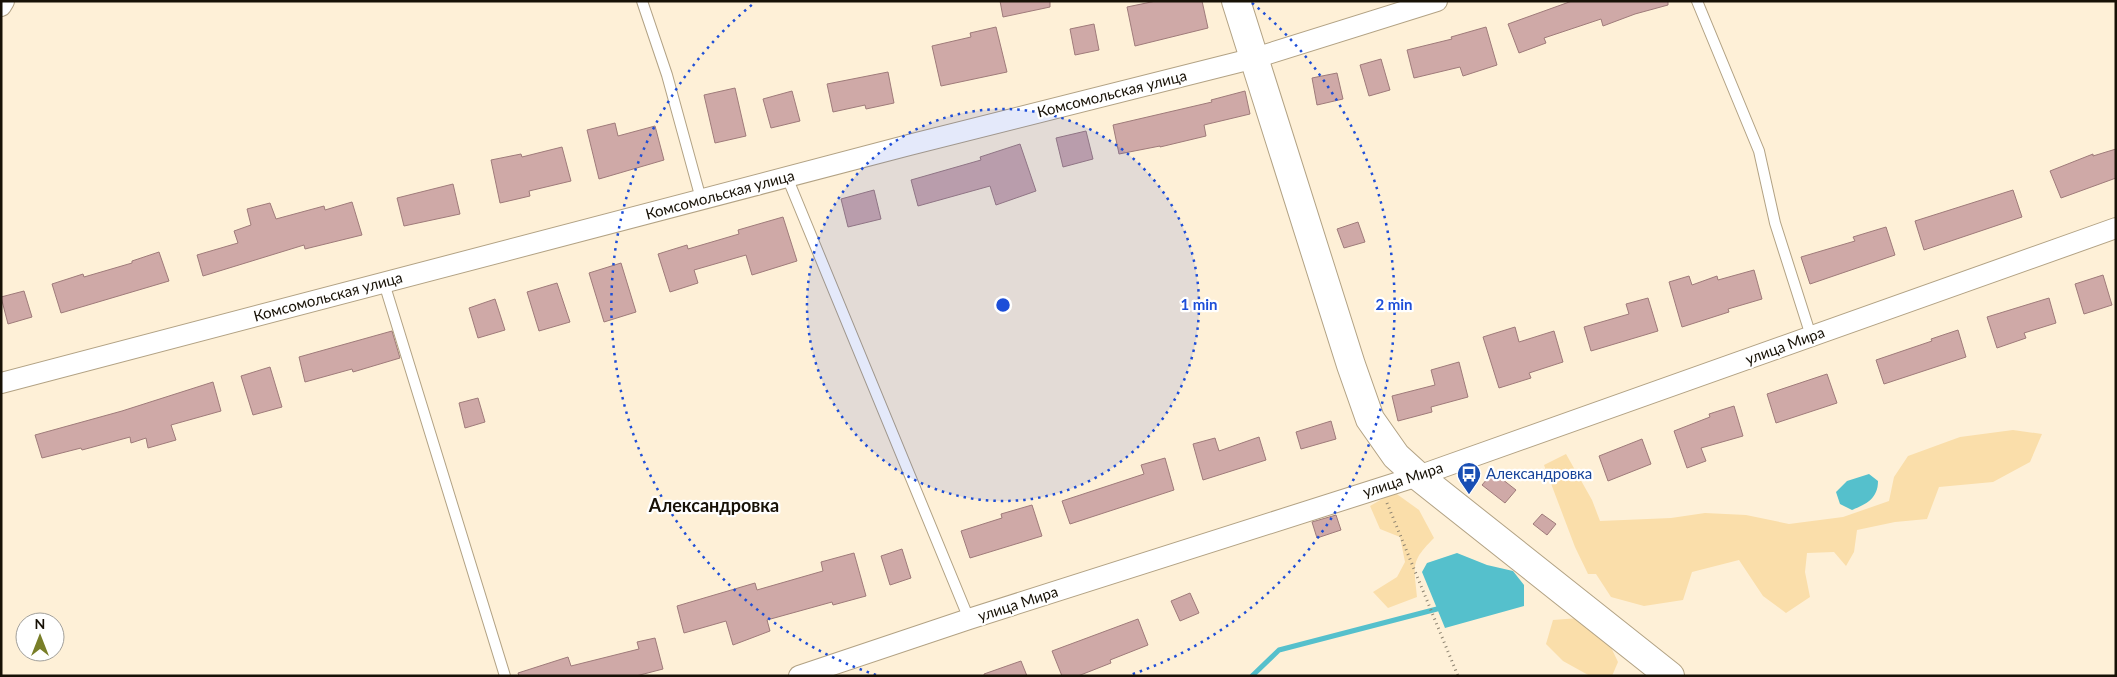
<svg xmlns="http://www.w3.org/2000/svg" width="2117" height="677" font-family="Lato,sans-serif">
<rect width="100%" height="100%" fill="#fef0d7"/>
<path fill="#fadeaa" d="M2013 430 2042 434 2030 462 1993 482 1939 487 1927 519 1895 522 1857 530 1854 552 1846 566 1834 552 1807 553 1805 572 1810 597 1786 613 1763 596 1739 560 1692 572 1683 600 1644 606 1611 597 1596 574H1588L1575 547 1544 465 1566 454 1592 500 1600 521 1671 518 1705 513 1746 515 1789 524 1843 517 1889 501 1894 477 1908 456 1960 437Z
M1394 492 1419 510 1434 538C1410 562 1414 565 1417 597L1388 608 1373 592 1397 577 1405 562 1400 537 1380 529 1370 506Z
M1579 618 1607 639 1618 662 1612 676H1590L1563 661 1546 644 1553 620Z"/>
<path fill="#55c0cc" d="M1869 474 1878 481C1878 498 1867 504 1852 510L1840 504 1836 492 1847 481Z
M1457 553 1487 565 1513 571 1524 585V606L1445 628 1422 572 1427 563Z"/>
<g fill="none" stroke-linecap="round" stroke-linejoin="round">
<path stroke="#55c0cc" stroke-width="5" d="M1252 676 1279 650 1437 609"/>
</g>
<path fill="#cfa9a7" stroke="#9f7b7a" d="M1000 1H1050V7L1003 17Z
M1156 1H1202L1208 28 1135 46 1127 7Z
M1572 1H1668V5L1635 14 1603 26 1601 19 1544 38 1546 43 1519 53 1508 24Z
M1094 24 1099 50 1075 55 1070 29Z
M996 27 1007 72 941 86 932 46 971 37 970 33Z
M1486 27 1497 65 1463 76 1460 67 1414 78 1407 50 1452 39 1451 37Z
M1381 59 1390 90 1369 96 1360 65Z
M888 72 894 103 866 109 865 105 833 112 827 84Z
M1337 73 1343 99 1317 105 1312 78Z
M735 88 746 136 715 143 704 95Z
M792 91 800 121 771 128 763 99Z
M1245 91 1250 114 1204 125 1206 136 1160 147V146L1119 154 1113 125 1212 102 1211 100Z
M615 123 618 136 655 126 664 160 599 179 587 130Z
M1086 131 1093 159 1063 167 1056 138Z
M1020 144 1036 191 996 205 990 186 918 206 911 180 981 160 980 157Z
M562 147 571 181 529 191 530 196 500 203 491 160 521 154 522 157Z
M2116 149V178L2061 198 2050 171 2093 154V156Z
M453 184 460 214 404 226 397 198Z
M874 190 881 219 848 227 841 199Z
M2013 190 2022 217 1924 250 1915 221Z
M352 202 362 235 305 249 304 245 203 276 197 255 238 243 234 231 251 225 247 209 270 203 276 219 324 206 325 210Z
M783 217 797 261 752 275 746 255 694 270 698 283 670 292 658 254 687 245 688 249 739 234 738 230Z
M1358 222 1365 242 1344 248 1337 229Z
M1886 227 1895 255 1810 284 1801 257 1855 241 1853 237Z
M159 252 169 281 61 313 52 284 83 274 84 277 132 263V261Z
M621 263 636 312 604 322 589 273Z
M1754 270 1762 299 1728 309 1729 312 1682 327 1669 282 1689 276 1692 285 1717 276 1718 280Z
M2103 275 2112 305 2084 314 2075 284Z
M557 283 570 322 539 331 527 292Z
M24 291 32 317 8 324 1 297Z
M1648 298 1658 331 1591 351 1584 327 1629 314 1626 304Z
M2049 298 2056 323 2024 333 2026 338 1997 348 1987 317Z
M495 299 505 330 478 338 469 308Z
M1515 327 1519 342 1554 331 1563 362 1529 373 1531 378 1499 388 1483 337Z
M1958 330 1966 357 1884 384 1876 360 1932 341 1931 339Z
M392 331 400 358 353 372 352 369 305 382 299 357Z
M1459 362 1468 397 1431 407 1432 412 1398 421 1392 396 1435 385 1431 370Z
M270 367 282 407 253 415 241 376Z
M1827 374 1837 403 1776 423 1767 394Z
M213 382 221 411 171 425 176 440 148 448 146 438 131 443 130 437 82 450 81 448 42 458 35 435 122 411Z
M478 398 485 422 465 428 459 403Z
M1734 406 1743 436 1701 448 1706 461 1687 468 1674 431 1710 417 1709 414Z
M1331 421 1336 439 1301 449 1296 432Z
M1259 437 1266 460 1203 480 1193 444 1215 438 1219 451Z
M1642 439 1651 464 1608 481 1599 456Z
M1165 458 1174 490 1070 524 1062 501 1144 474 1141 465Z
M1493 472 1516 490 1505 503 1482 485Z
M1032 505 1042 536 970 558 961 531 1002 518 1001 514Z
M1542 514 1556 524 1547 535 1533 524Z
M1336 515 1341 530 1317 538 1312 522Z
M902 549 911 578 890 585 881 556Z
M854 553 866 596 833 605 832 602 767 620 770 631 733 645 726 621 684 633 677 606 755 583 757 590 823 571 821 562Z
M1190 593 1199 613 1180 621 1171 601Z
M1138 619 1148 645 1110 660 1111 663 1078 676H1062L1052 651Z
M655 638 663 669 636 676H519L518 673 568 657 571 666 639 649 637 642Z
M1021 661 1027 676H984V674Z"/>
<g fill="none" stroke-linecap="round" stroke-linejoin="round">
<g stroke="#b2a284" stroke-width="12">
<path id="lane" d="M642 1 667 75 701 199
M1697 1 1759 151 1775 223 1811 336
M787 177 969 619
M384 283 505 676"/>
</g>
<g stroke="#b2a284" stroke-width="22">
<path id="street" d="M1 6 4 1
M1 383 909 145 1255 58 1437 1
M799 676 969 619 1418 476 2116 228"/>
</g>
<g stroke="#b2a284" stroke-width="30">
<path id="secondary" d="M1236 1 1351 365 1370 419 1396 456 1418 476 1670 676"/>
</g>
<path stroke="#8c8270" stroke-width="3" stroke-dasharray="1 4" stroke-linecap="butt" d="M1387 503 1458 676"/>
<use href="#lane" stroke="#fff" stroke-width="10"/>
<use href="#street" stroke="#fff" stroke-width="20"/>
<use href="#secondary" stroke="#fff" stroke-width="28"/>
</g>
<circle cx="1003" cy="305" r="196" fill="#1d4ed8" fill-opacity=".12"/>
<g fill="none" stroke="#1d4ed8" stroke-width="2.5" stroke-dasharray="2.5 5">
<circle cx="1003" cy="305" r="196"/>
<path d="M876 675A391 391 0 0 1 754 3M1252 3A391 391 0 0 1 1130 675"/>
</g>
<defs>
<g id="bus-pin" transform="scale(1.25)"><path d="M0 17L-7.5 6A9.5 9.5 0 1 1 7.5 6Z" fill="#1a4fb4" stroke="#fff"/><path d="M-5-6H5V4H4V6H2V4H-2V6H-4V4H-5ZM-3.5-4V0h7V-4ZM-3.5 1.2v1.5H-2V1.2ZM2 1.2v1.5H3.5V1.2Z" fill="#fff"/></g>
</defs>
<g fill-rule="evenodd">
<use href="#bus-pin" x="1469" y="474"/>
</g>
<g text-anchor="middle" stroke-width="4.5" stroke-linejoin="round" paint-order="stroke">
<g font-size="15" fill="#171106" stroke="#fff">
<text transform="translate(1112 94) rotate(-14)" y="5">Комсомольская улица</text>
<text transform="translate(720 195) rotate(-15)" y="5">Комсомольская улица</text>
<text transform="translate(328 297) rotate(-15)" y="5">Комсомольская улица</text>
<text transform="translate(1785 346) rotate(-20)" y="5">улица Мира</text>
<text transform="translate(1403 480) rotate(-18)" y="5">улица Мира</text>
<text transform="translate(1018 604) rotate(-18)" y="5">улица Мира</text>
</g>
<g font-size="15" fill="#164399" stroke="#fff" text-anchor="start">
<text x="1486" y="479">Александровка</text>
</g>
<g font-size="18" font-weight="bold" fill="#171106" stroke="#fff">
<text x="714" y="512">Александровка</text>
</g>
</g>
<circle cx="1003" cy="305" r="8" fill="#1d4ed8" stroke="#fff" stroke-width="2.5"/>
<g font-size="15" text-anchor="middle" font-weight="bold" fill="#1d4ed8" stroke="#fff" stroke-width="4.5" stroke-linejoin="round" paint-order="stroke">
<text x="1199" y="310">1 min</text>
<text x="1394" y="310">2 min</text>
</g>
<rect width="2117" height="677" fill="none" stroke="#171106" stroke-width="5"/>
<g transform="translate(40 637)"><circle r="24" fill="#ffffff" stroke="#a2a09b"/>
<path d="M0-4L9 19L0 12L-9 19Z" fill="#787e28"/>
<text y="-8" font-size="14" font-weight="bold" text-anchor="middle" fill="#171106">N</text>
</g>
</svg>
